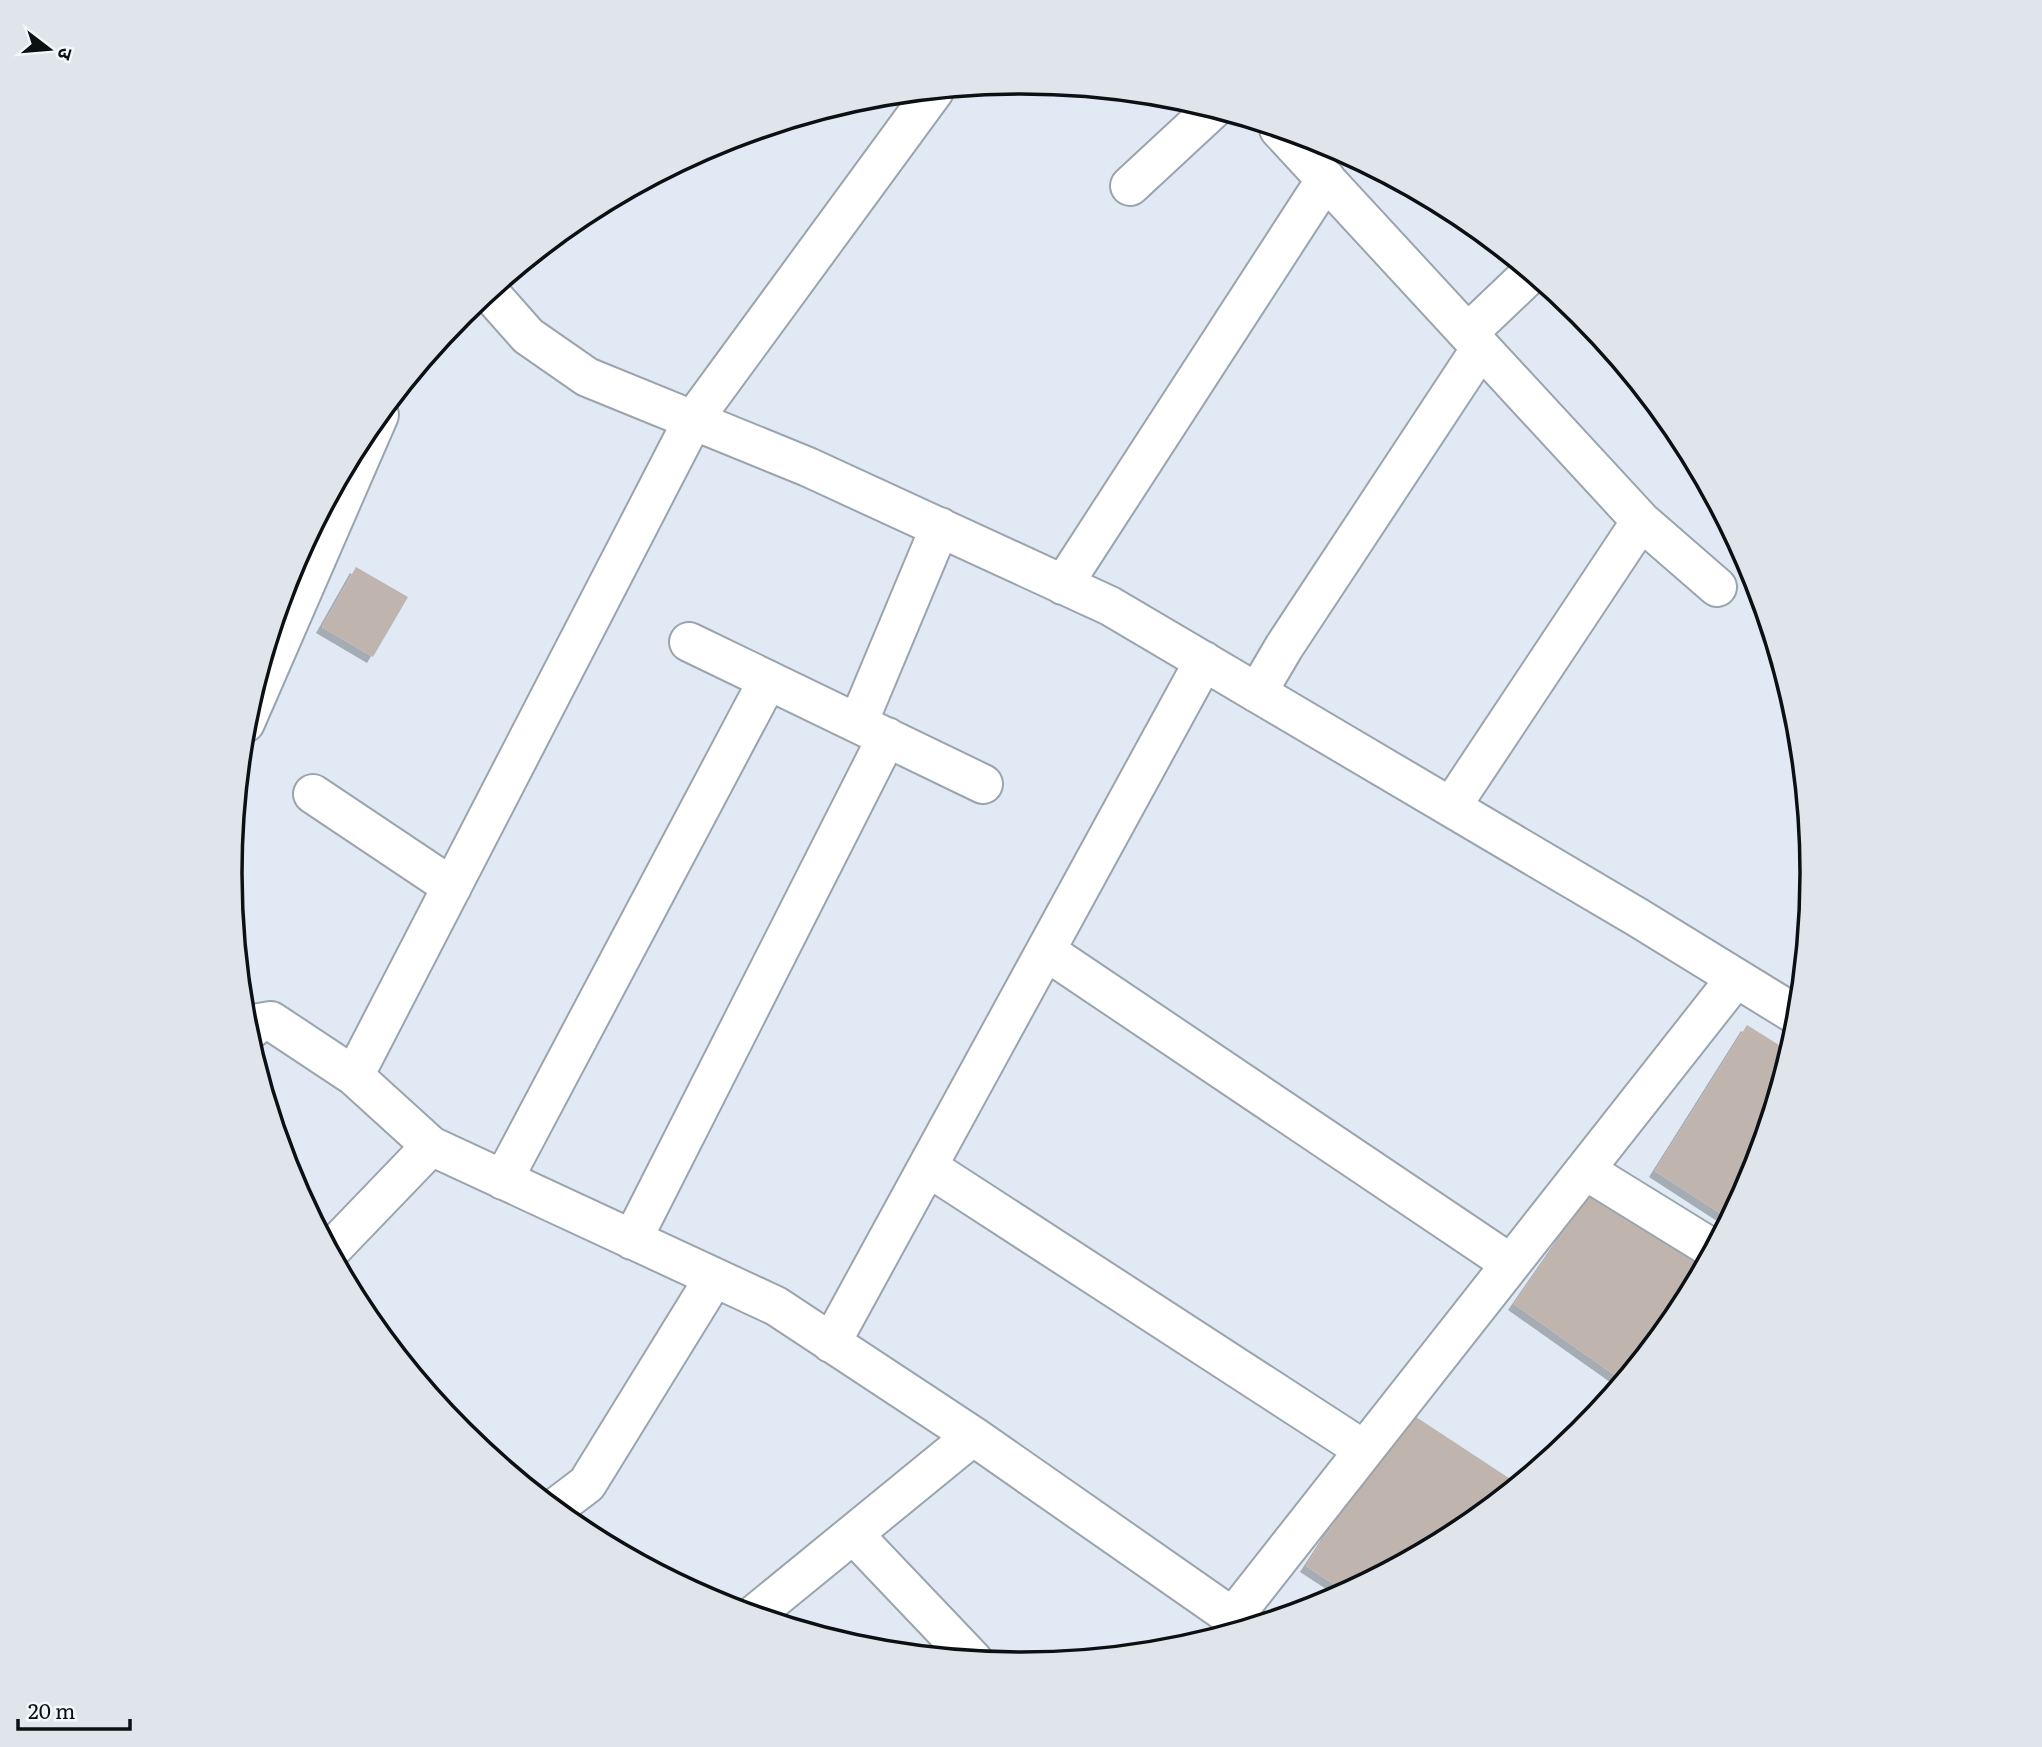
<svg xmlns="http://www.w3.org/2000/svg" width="2042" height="1747" font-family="Literata,'Noto Sans Devanagari',serif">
<defs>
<filter id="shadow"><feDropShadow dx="-6" dy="6" stdDeviation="0" flood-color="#0004"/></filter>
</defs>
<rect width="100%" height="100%" fill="#e1eaf4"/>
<path fill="#c0b4ae" filter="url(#shadow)" d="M356 567 408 597 373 657 322 627Z
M1747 1025 1790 1052 1752 1177 1729 1219 1655 1171Z
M1593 1190 1704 1267 1679 1313 1623 1381 1514 1304Z
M1407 1411 1518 1484 1460 1532 1346 1592 1306 1566Z"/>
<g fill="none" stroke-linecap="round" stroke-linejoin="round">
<g stroke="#9ba4ad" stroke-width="42">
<path id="minor" d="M934 91 693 420 354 1076 431 1146 776 1306 973 1436 1248 1628
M1279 129 1641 521 1717 587
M1130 186 1213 109
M489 292 528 336 587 377 808 467 1110 606 1637 917 1798 1016
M1468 333 1531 273
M1063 585 1326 179
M689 642 983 784
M1257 693 1284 647 1481 348
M245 723 379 415
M858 723 940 527
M313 794 452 887
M1451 807 1641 521
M1046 951 1511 1264
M246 1033 259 1023 271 1021 354 1076
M928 1167 1364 1450
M1585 1170 1713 1249
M503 1180 768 680
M632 1240 887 737
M330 1251 431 1146
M831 1343 1204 661
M554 1509 587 1484 714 1278
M853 1534 973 1660
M754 1615 973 1436
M1233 1617 1736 978"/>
</g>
<use href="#minor" stroke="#fff" stroke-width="38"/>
</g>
<path d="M0 0H2042V1747H0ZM242 873a779 779 0 1 1 1558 0a779 779 0 1 1-1558 0Z" fill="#dfe5ea" fill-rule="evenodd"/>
<path fill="none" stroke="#0d1013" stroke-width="3.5" d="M242 873a779 779 0 1 1 1558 0a779 779 0 1 1-1558 0Z"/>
<g transform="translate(49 49) rotate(106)" stroke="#f1f7fd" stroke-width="5" paint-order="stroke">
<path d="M0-5L12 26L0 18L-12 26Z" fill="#0d1013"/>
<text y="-10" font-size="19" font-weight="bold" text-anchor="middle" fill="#0d1013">उ</text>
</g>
<path d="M18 1719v10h112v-10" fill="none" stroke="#0d1013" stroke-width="3.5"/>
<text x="28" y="1719" font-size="21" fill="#0d1013" stroke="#f1f7fd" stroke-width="5" paint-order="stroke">20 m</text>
</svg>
